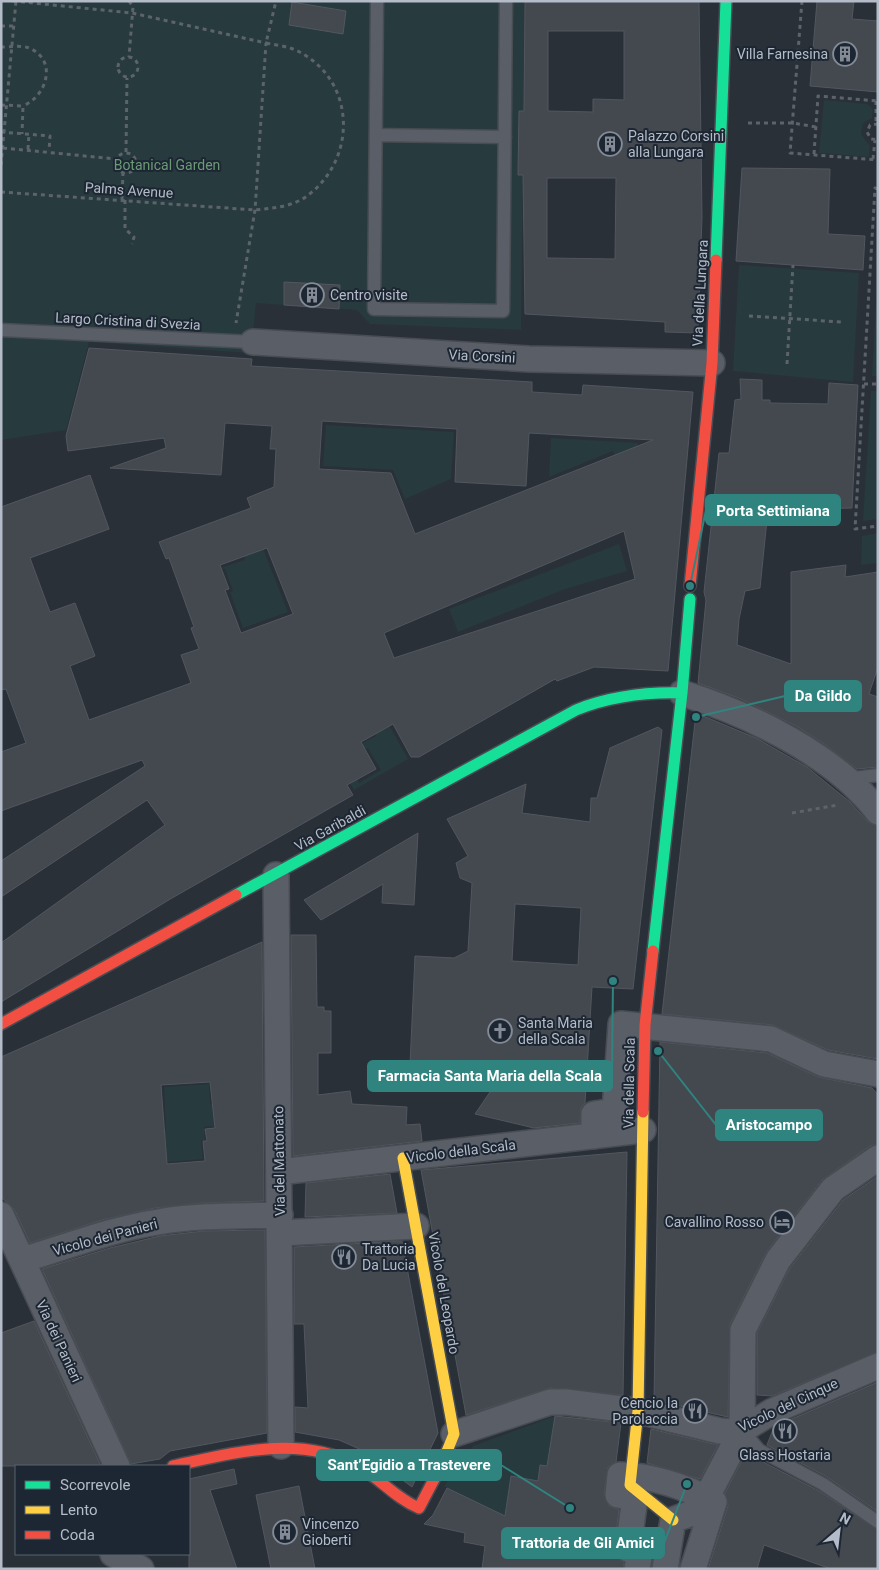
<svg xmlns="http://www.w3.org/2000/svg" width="879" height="1570" font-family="Roboto,sans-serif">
<rect width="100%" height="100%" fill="#2a3038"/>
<path fill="#273a3e" d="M1 1H524V111H519L518 174 523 175 521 330 370 324 357 310 256 303 251 353 89 342 66 430 1 440Z
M824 100 867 104 873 109 872 118 863 123 861 134 870 146 869 157 819 153Z
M739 265 859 273 853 382 733 371Z
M878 269V376H872Z
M871 391H878V519L863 521Z
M326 425 454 432 451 479 405 499 393 470 323 466Z
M551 438 638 443 633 500 613 451 549 477Z
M249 513 288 612 243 628 230 592 233 591 225 569 221 568 245 560 230 520Z
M878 533V563L861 565 862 536Z
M619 544 627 571 565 589 458 632 449 609Z
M376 702 408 759 354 790 349 781 356 777 359 783 381 770 368 748 362 751 359 745 376 736 361 710Z
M209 1084 210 1104 218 1103 220 1126 204 1127 205 1140H201L203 1159 148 1164 146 1132 166 1130 164 1087Z
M555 1416 547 1466 540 1465 538 1481 511 1477 505 1517 539 1523 537 1535 481 1527 488 1508 444 1486 473 1446Z"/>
<path fill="#444950" stroke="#52575f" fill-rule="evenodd" d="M525 1H699L702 217 698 333 665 332V322L525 314 523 175H518L519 111H524ZM548 31H624V100L593 99V112L548 111ZM547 178H616L615 259 547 258Z
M817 1H854L852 19 878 21V92L810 86Z
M292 2 346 11 343 34 289 25Z
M742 168 830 169 828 234 865 236 863 270 736 261Z
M284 282 340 285 339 309 284 305Z
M89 348 252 359 251 366 532 382V392L582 395 583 385 693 392 668 671 594 667 557 681 555 679 419 757H411L393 724 361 742 376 769 347 785 353 795 172 898 1 1002V943L165 825 147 800 1 897V861L145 766 142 760 1 811V752L26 743 6 689 1 690V507L90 475 109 529 30 558 50 612 75 603 95 656 70 666 89 720 191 683 181 655 199 649 191 628 194 627 169 558 166 559 159 542 251 508 247 498 274 487 276 449H270L272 426 225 423 221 475 110 468 166 448 164 438 68 451 66 436ZM322 421 457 429 455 482 526 486 529 433 653 440 415 534 391 473 319 469ZM624 531 635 579 394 658 384 633ZM267 548 293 614 241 633 225 590 229 589 220 565Z
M740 379 762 380V400H770V403L828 404 829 383 858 385 852 508 768 510 760 588 745 591 739 619 737 645 791 664V572L846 565 845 577 878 572V667L869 694 878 697V767L857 769 823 743 796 726 741 699 698 683 706 600 704 592 719 453H729L735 400 741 399Z
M696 713 756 738 807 767 850 802 868 822 878 826V1059L828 1050 773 1025 662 1014Z
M658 727 662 730 633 989 592 987 585 1103 581 1108 580 1123 534 1128 475 1114 505 1070 410 1065 415 956 454 958 468 951 472 883 460 878 456 863 468 856 447 819 526 784 522 813 590 822 591 798H597L610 748ZM515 904 581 908 578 965 512 961Z
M418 833 414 905 382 903 383 884 321 920 304 900Z
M291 935H316L317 1007H324V1011H331V1053H318V1095L350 1091 352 1104 407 1107 406 1125 420 1124 422 1141 293 1156Z
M262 942 264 1201 203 1203 155 1208 102 1220 30 1243 14 1209 1 1197V1057ZM210 1082 215 1128 205 1129 207 1141H203L205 1161 167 1164 161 1085Z
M660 1042 767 1053 818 1077 872 1088 878 1095V1144L870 1146 822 1180 767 1251 730 1324 728 1417 654 1400Z
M627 1152 623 1395 550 1388 466 1415 421 1170Z
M390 1174 397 1213 305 1217 306 1183Z
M878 1176V1352L772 1396 757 1395V1333L790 1268 843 1200Z
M265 1230 267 1433 170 1451 160 1459 131 1464 42 1269 110 1248 160 1236 204 1231Z
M402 1241 438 1433 412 1487 364 1451 339 1440 295 1432V1407L308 1408 304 1324H294V1247Z
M34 1321 101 1466H1V1333Z
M878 1382V1512L827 1477 767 1445 774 1427 780 1424Z
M555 1416 621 1423 616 1462 608 1467 604 1494 609 1506 619 1510 614 1548 615 1555 624 1562 623 1569H482L485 1546 464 1542 465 1533 424 1524 433 1515 447 1488 505 1516 511 1476 538 1481 540 1465 547 1466Z
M651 1429 718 1445 700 1479 647 1463Z
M746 1453 819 1491 878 1530V1569H831L764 1545 757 1569H708L728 1506 725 1493Z
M234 1469 237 1484 210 1490 237 1569H189V1479Z
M299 1486 315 1569H271L256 1495Z"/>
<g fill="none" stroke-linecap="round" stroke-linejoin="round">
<g stroke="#484c53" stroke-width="15">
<path id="lane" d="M377 1 374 309 503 311 506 1
M376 135 505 137
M1 330 253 342
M846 779 878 775
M742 1430 759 1450 823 1484 878 1522"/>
</g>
<g stroke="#484c53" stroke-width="28">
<path id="street" d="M253 342 529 359 712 363
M682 693C749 714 835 755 878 812
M276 875 281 1446
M594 1136V1114L615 1111 621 1024 771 1039 824 1064 878 1074
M279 1172 643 1130
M1 1215 117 1466
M280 1233 416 1226
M22 1260C66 1247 112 1229 158 1222 198 1215 239 1216 280 1215
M454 1434 550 1402H566L638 1411 720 1431 731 1432 742 1430 773 1411 878 1366
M113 1554 141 1569
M637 1569 640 1551 628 1549 635 1498 618 1495 620 1475C652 1476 686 1487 714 1502L693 1569
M665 1569 673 1520 700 1510 742 1430 743 1330 778 1260 833 1189 878 1158"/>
</g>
<g stroke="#484c53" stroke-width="14">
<path id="fast" d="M716 260 726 1
M236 895 576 710C611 696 645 692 682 693
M653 951 682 693 690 599"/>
</g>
<g stroke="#484c53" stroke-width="14">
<path id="slow" d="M643 1112 638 1411 630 1485 673 1520
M403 1158 454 1434 441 1466"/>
</g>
<g stroke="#484c53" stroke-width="14">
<path id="jam" d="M690 586 712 363 716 260
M1 1024 236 895
M643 1112 645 1025 653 951
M173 1466C233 1453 299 1434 356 1465 379 1477 395 1498 419 1508L441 1466"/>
</g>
<path stroke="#5d636a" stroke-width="3" stroke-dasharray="4 4" stroke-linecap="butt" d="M13 1 132 13 266 43 255 210 236 323
M129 1 133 7 129 57
M802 1 790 153 878 160
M1 26H14
M1 47C9 47 22 45 29 48 58 60 47 96 23 106
M118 67a10 10 0 1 1 20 0a10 10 0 1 1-20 0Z
M876 101V123
M1 105 23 106 22 134
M748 123H793L816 127
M878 124 870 125 867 132 871 139 878 140
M1 132 50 136 49 151
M3 148 116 159
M28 149 29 134
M126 152 127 78
M116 163a10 10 0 1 1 20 0a10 10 0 1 1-20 0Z
M814 154 818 96 878 101
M873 159 875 140
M1 165 16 1
M878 189 875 188 855 529 878 526
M1 192 255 210C273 208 292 207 307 196 360 157 355 75 293 49 285 46 275 45 266 43L276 1
M122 200 123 172
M125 200V229L134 237 132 244
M749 316 842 322
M787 364 793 265
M864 384H878
M792 813 838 805"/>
<use href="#lane" stroke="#5a5e66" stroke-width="12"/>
<use href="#street" stroke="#5a5e66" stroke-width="25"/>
<use href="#fast" stroke="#16e098" stroke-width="11"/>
<use href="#slow" stroke="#ffcf43" stroke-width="11"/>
<use href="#jam" stroke="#f24e42" stroke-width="11"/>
</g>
<defs>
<g id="building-ring" transform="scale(1.25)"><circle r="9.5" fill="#1d2633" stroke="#848b96" stroke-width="1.5"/><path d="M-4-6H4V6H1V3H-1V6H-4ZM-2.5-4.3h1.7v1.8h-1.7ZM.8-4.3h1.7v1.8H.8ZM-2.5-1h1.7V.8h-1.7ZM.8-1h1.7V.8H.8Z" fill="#848b96"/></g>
<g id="church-ring" transform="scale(1.25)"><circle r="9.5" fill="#1d2633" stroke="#848b96" stroke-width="1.5"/><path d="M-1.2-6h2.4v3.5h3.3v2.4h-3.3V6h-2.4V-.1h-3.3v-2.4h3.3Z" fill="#848b96"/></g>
<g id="hotel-ring" transform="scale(1.25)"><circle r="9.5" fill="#1d2633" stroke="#848b96" stroke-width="1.5"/><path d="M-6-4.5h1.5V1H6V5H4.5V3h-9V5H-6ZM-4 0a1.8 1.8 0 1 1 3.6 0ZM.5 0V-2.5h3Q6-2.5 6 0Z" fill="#848b96"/></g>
<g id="restaurant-ring" transform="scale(1.25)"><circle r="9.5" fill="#1d2633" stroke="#848b96" stroke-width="1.5"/><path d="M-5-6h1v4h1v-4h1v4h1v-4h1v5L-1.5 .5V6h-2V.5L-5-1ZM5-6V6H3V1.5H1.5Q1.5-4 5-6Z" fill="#848b96"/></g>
</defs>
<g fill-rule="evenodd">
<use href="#building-ring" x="845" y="54"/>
<use href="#building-ring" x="610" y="144"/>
<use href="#building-ring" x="312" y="295"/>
<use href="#church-ring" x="500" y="1031"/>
<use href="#hotel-ring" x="782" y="1222"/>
<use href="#restaurant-ring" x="344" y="1257"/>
<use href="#restaurant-ring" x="695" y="1411"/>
<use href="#restaurant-ring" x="785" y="1431"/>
<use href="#building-ring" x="285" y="1532"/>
</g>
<g text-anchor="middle" stroke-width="4" stroke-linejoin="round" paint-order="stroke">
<g font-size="14" fill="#b4bcc9" stroke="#1d2633" text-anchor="start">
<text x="828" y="59" text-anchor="end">Villa Farnesina</text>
<text x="628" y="141">Palazzo Corsini<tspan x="628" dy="16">alla Lungara</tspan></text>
<text x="330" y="300">Centro visite</text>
<text x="518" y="1028">Santa Maria<tspan x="518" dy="16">della Scala</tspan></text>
<text x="764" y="1227" text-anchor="end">Cavallino Rosso</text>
<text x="362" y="1254">Trattoria<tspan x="362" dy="16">Da Lucia</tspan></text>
<text x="678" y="1408" text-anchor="end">Cencio la<tspan x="678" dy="16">Parolaccia</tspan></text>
<text x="785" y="1460" text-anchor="middle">Glass Hostaria</text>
<text x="302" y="1529">Vincenzo<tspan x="302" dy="16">Gioberti</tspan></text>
</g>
<g font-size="14" fill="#6b9a76" stroke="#1d2633">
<text x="167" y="170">Botanical Garden</text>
</g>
<g font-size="14" fill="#b4bcc9" stroke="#1d2633">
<text transform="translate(129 190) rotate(4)" y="5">Palms Avenue</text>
<text transform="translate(700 293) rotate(-87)" y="5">Via della Lungara</text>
<text transform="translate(128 321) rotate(3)" y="5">Largo Cristina di Svezia</text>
<text transform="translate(482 356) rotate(3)" y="5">Via Corsini</text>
<text transform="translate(330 828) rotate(-29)" y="5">Via Garibaldi</text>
<text transform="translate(629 1083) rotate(-89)" y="5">Via della Scala</text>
<text transform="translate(461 1151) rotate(-7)" y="5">Vicolo della Scala</text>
<text transform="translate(279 1161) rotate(-91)" y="5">Via del Mattonato</text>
<text transform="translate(105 1237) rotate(-15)" y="5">Vicolo dei Panieri</text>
<text transform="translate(444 1293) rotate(80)" y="5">Vicolo del Leopardo</text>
<text transform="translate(59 1341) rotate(65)" y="5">Via dei Panieri</text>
<text transform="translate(788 1405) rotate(-25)" y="5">Vicolo del Cinque</text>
</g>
</g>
<path fill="none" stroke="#308480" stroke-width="2" d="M690 586L706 510M696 717L785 696M613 981L612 1076M658 1051L716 1125M570 1508L501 1465M687 1484L664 1543"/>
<g fill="#308480" stroke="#1d2633" stroke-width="2">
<circle cx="690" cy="586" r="5"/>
<circle cx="696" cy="717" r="5"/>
<circle cx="613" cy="981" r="5"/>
<circle cx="658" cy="1051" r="5"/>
<circle cx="570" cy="1508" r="5"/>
<circle cx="687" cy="1484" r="5"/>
</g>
<g fill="#308480" stroke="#308480" stroke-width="2">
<rect x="706" y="495" width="134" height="30" rx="5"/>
<rect x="785" y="681" width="76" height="30" rx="5"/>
<rect x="368" y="1061" width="244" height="30" rx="5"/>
<rect x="716" y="1110" width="106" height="30" rx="5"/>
<rect x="317" y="1450" width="184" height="30" rx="5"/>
<rect x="502" y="1528" width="162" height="30" rx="5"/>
</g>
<g font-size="15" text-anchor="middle" font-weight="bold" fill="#fff">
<text x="773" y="516">Porta Settimiana</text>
<text x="823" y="701">Da Gildo</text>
<text x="490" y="1081">Farmacia Santa Maria della Scala</text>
<text x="769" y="1130">Aristocampo</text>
<text x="409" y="1470">Sant’Egidio a Trastevere</text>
<text x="583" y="1548">Trattoria de Gli Amici</text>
</g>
<rect width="879" height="1570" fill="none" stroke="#b4bcc9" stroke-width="5"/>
<rect x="15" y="1465" width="175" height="90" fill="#1d2633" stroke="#59626f"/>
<rect x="25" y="1481" width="25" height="8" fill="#16e098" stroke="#59626f"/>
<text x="60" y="1490" font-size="15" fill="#b4bcc9">Scorrevole</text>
<rect x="25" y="1506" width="25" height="8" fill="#ffcf43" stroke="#59626f"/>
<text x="60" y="1515" font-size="15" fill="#b4bcc9">Lento</text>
<rect x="25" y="1531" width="25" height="8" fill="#f24e42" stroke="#59626f"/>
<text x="60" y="1540" font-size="15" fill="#b4bcc9">Coda</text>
<g transform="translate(839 1530) rotate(28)" stroke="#1d2633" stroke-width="4" paint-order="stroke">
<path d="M0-4L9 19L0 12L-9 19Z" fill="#b4bcc9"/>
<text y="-8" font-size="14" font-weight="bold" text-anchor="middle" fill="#b4bcc9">N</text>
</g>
</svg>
